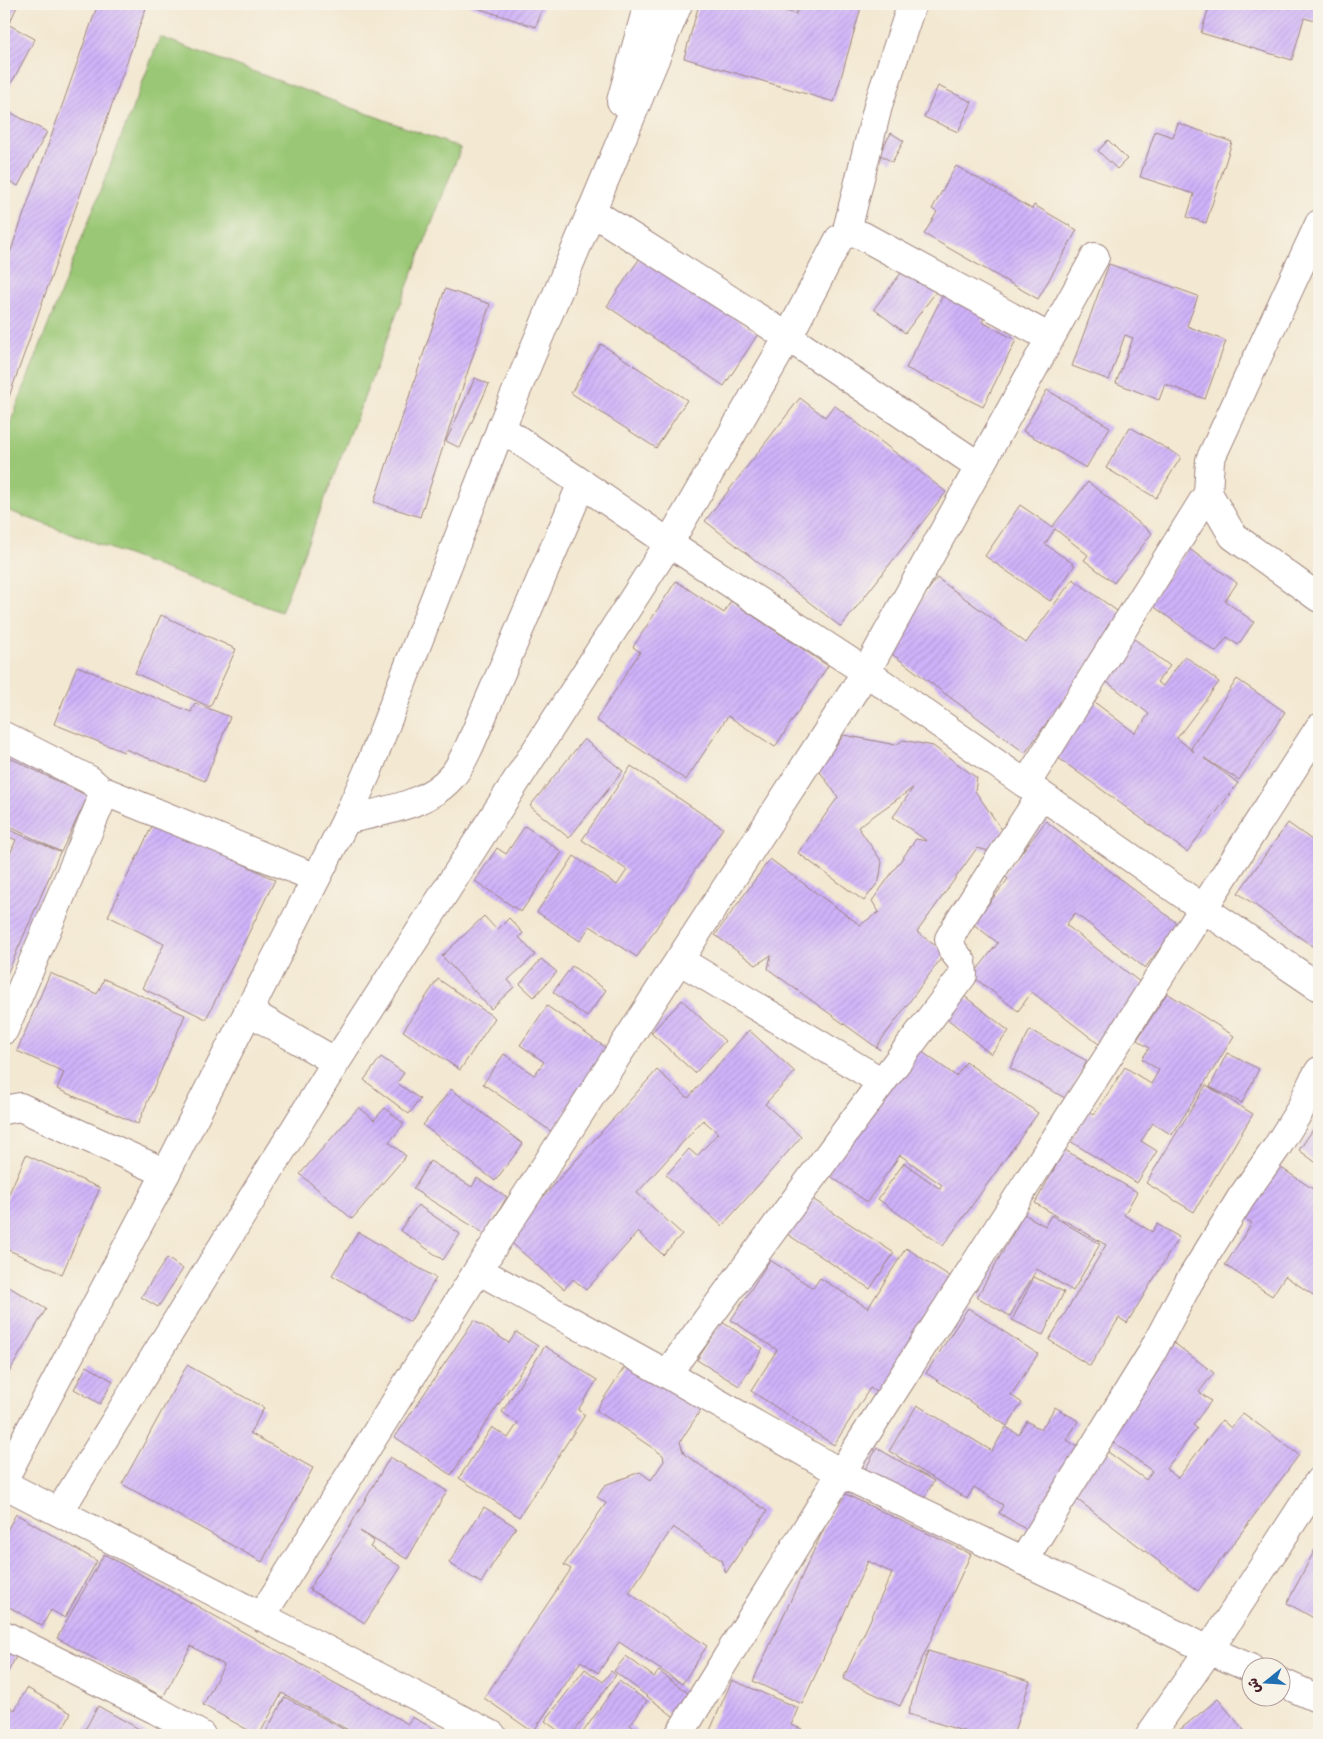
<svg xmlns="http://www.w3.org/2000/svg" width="1323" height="1739" font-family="Delius,'Playpen Sans Arabic',sans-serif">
<defs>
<pattern id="building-hatch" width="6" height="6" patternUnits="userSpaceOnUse" patternTransform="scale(1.25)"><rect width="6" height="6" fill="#cfb2fa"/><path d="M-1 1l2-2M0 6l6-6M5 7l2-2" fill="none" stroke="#b399d6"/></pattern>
</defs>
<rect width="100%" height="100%" fill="#f7f3e8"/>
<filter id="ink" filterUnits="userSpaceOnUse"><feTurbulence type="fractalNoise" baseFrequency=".02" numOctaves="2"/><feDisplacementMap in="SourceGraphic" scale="10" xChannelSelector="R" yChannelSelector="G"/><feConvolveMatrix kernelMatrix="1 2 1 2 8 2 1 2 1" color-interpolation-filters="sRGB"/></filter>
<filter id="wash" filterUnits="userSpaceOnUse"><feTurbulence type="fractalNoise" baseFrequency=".0096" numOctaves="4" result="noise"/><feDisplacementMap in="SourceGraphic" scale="20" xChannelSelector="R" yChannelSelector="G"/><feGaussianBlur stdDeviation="1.12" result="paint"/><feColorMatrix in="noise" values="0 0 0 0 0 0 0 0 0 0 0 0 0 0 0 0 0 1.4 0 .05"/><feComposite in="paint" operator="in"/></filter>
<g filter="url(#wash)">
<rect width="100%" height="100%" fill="#f3e8d1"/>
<path fill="#9ac774" stroke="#727350" d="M160 37 461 148 281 612 4 509V439Z"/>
<g id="blocks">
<path fill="url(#building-hatch)" d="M4 4H18L10 22 4 20Z
M98 4H133L146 8 4 411V270Z
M465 4H544L536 27Z
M699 4H760L796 14 799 4H862L834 102 684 58Z
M1210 4H1319V22L1304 18 1292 60 1201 33Z
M4 22 35 39 4 97Z
M938 86 972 102 958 132 924 117Z
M4 109 47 132 18 186 4 178Z
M1178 123 1232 142 1206 223 1187 217 1194 194 1140 177 1155 131 1173 137Z
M891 133 904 141 892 162 879 154Z
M1108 140 1127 159 1117 169 1098 151Z
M956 166 1032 209 1034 205 1077 230 1038 299 924 234 937 212 932 209Z
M642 255 758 334 724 386 607 306Z
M1109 264 1198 296 1187 326 1226 341 1205 399 1165 384 1159 400 1116 383 1133 338 1125 335 1109 380 1072 366Z
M907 265 939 288 905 333 874 309Z
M445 289 490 304 420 517 374 502Z
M946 289 988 310 982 322 1016 340 983 407 906 368Z
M601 344 687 400 656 448 571 393Z
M475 378 489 384 460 448 446 441Z
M1047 390 1110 427 1086 468 1023 431Z
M800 398 825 417 834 405 946 492 841 627 705 521Z
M1130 427 1181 457 1156 498 1106 468Z
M1088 482 1152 533 1114 583 1084 560 1088 555 1055 529 1045 544 1075 565 1050 601 985 556 1020 505 1052 527Z
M1188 548 1237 583 1225 601 1254 622 1238 645 1227 637 1216 652 1149 603Z
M937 578 1026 643 1073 579 1124 616 1025 753 885 649Z
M676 581 724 613 731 601 828 666 775 747 728 716 686 780 596 720 640 652 633 647Z
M161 615 236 649 210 707 135 673Z
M1129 635 1170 666 1157 682 1163 686 1185 656 1219 682 1177 738 1194 752 1191 748 1237 679 1285 712 1239 780 1204 758 1238 783 1187 852 1053 754 1093 701 1135 733 1149 714 1099 676Z
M77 666 191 712 195 703 230 717 205 781 125 749 124 752 54 724Z
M844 735 896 745 903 740 933 746 977 778 975 791 1005 834 993 852 977 848 917 932 945 953 877 1046 880 1050 768 969 771 955 756 965 715 935 770 859 860 925 879 912 872 901 916 839 927 841 893 817 913 788 858 827 882 862 879 881 864 901 798 853 838 797 818 769Z
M584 739 623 771 569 838 530 806Z
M10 758 88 796 61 852 4 824V772Z
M631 766 723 828 637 957 590 926 580 941 537 912 574 856 617 885 627 870 582 840Z
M155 820 275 880 206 1019 142 988 164 944 108 916Z
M1046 821 1178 924 1145 968 1075 913 1066 925 1145 986 1100 1045 1032 992 1018 1011 972 976 998 943 973 924 1008 879 1004 875Z
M1288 823 1312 840 1319 830V951L1238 893Z
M525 826 562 852 521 912 475 881 497 848 506 854Z
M10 830 60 852 4 981V868L16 840 7 836Z
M484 916 497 930 509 918 523 933 519 937 535 955 508 980 514 987 491 1009 442 956Z
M541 959 557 972 534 997 520 984Z
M572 966 606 990 587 1017 553 992Z
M50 973 97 994 104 979 185 1015 138 1124 57 1089 64 1072 17 1051Z
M438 979 495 1018 460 1070 403 1031Z
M1167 993 1234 1036 1172 1135 1153 1123 1141 1141 1157 1151 1137 1183 1070 1141 1088 1111 1094 1115 1125 1067 1151 1084 1159 1070 1142 1059 1149 1048 1137 1040Z
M963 995 1009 1031 991 1054 945 1017Z
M682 1000 725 1041 695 1073 651 1033Z
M547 1006 609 1050 552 1132 483 1084 504 1054 534 1075 544 1062 520 1045Z
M749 1030 795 1072 765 1104 801 1137 722 1226 666 1175 689 1149 697 1156 718 1133 703 1120 637 1193 682 1234 663 1255 638 1232 586 1290 573 1279 564 1289 506 1238 657 1070 688 1098Z
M1030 1030 1087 1061 1067 1099 1010 1068Z
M914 1046 956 1076 966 1062 1038 1113 943 1246 878 1199 904 1163 940 1189 942 1185 900 1155 867 1202 825 1172Z
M1227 1053 1259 1069 1242 1103 1210 1087Z
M381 1057 404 1073 397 1083 420 1099 409 1114 364 1080Z
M1206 1085 1253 1114 1194 1212 1146 1183Z
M451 1089 523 1144 495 1181 423 1125Z
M359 1107 374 1120 385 1108 404 1124 389 1142 406 1156 352 1219 300 1174Z
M1319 1121V1165L1299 1150Z
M1065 1150 1137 1192 1124 1215 1152 1232 1157 1224 1179 1237 1127 1323 1119 1318 1090 1366 1049 1340 1106 1245 1035 1203Z
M26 1155 100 1188 62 1274 4 1248V1205Z
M430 1161 472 1187 477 1178 507 1197 485 1234 413 1189Z
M1274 1163 1319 1193V1299L1285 1276 1272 1296 1225 1265 1252 1223 1240 1216Z
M805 1194 894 1253 870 1289 781 1230Z
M418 1205 460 1234 443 1260 400 1230Z
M1024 1214 1045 1226 1051 1215 1100 1244 1073 1291 1037 1269 1010 1316 977 1297Z
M358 1232 436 1278 410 1322 332 1275Z
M906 1248 959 1282 885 1398 870 1388 834 1445 751 1391 777 1350 731 1320 770 1260 813 1288 820 1278 868 1308Z
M167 1258 183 1269 158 1307 141 1297Z
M1034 1277 1064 1292 1043 1335 1012 1320Z
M4 1284 46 1309 4 1381Z
M968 1308 1038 1354 1011 1395 1022 1403 1007 1426 926 1373Z
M474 1320 509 1343 516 1332 538 1346 451 1475 395 1437Z
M722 1322 763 1348 739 1386 697 1360Z
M1174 1343 1214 1373 1199 1392 1211 1401 1193 1425 1197 1428 1166 1469 1178 1478 1222 1420 1231 1428 1243 1413 1299 1455 1198 1591 1070 1494 1104 1449 1146 1480 1152 1471 1105 1436Z
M545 1346 597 1380 578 1410 585 1415 519 1517 459 1478 492 1427 508 1438 518 1423 502 1412Z
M630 1359 702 1408 680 1442 684 1454 767 1511 726 1573 721 1560 673 1527 629 1593 707 1646 682 1684 619 1642 598 1673 581 1661 533 1732 484 1698 571 1569 564 1565 606 1503 597 1497 605 1485 640 1472 651 1480 664 1461 663 1455 596 1410Z
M187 1365 264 1408 250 1433 313 1468 262 1562 122 1484Z
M87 1366 113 1381 100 1404 74 1389Z
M917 1405 992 1451 1006 1427 1019 1435 1027 1421 1041 1430 1055 1407 1078 1421 1067 1440 1079 1448 1029 1531 999 1513 1003 1505 974 1487 967 1499 889 1451Z
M877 1448 934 1481 919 1507 862 1475Z
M390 1457 447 1491 407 1559 360 1531 374 1541 370 1547 401 1567 365 1623 309 1589 350 1526Z
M841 1492 971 1554 900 1706 843 1679 892 1573 868 1561 802 1704 753 1681Z
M484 1507 516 1527 481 1583 449 1563Z
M16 1514 97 1561 65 1618 51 1610 42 1626 4 1604V1536Z
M1319 1542V1621L1287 1603Z
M104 1554 408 1724 412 1717 446 1735H357L282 1693 259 1735H257L203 1705 224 1665 191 1646 163 1697 57 1638Z
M4 1638 21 1647 4 1680Z
M928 1651 1030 1681 1013 1735H965L966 1732 908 1714Z
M626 1656 654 1677 659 1671 693 1697 677 1719 614 1671Z
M585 1669 603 1682 611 1671 616 1675 572 1735H564L545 1721Z
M732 1680 798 1708 791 1725 802 1729 799 1735H708Z
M619 1681 647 1701 630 1725 644 1735H581Z
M27 1688 71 1713 59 1735H4V1704L15 1710Z
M285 1697 354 1735H320L310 1730 307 1735H264Z
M1218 1699 1248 1735H1173Z
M98 1706 150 1735H82Z"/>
</g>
</g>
<g filter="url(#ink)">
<use href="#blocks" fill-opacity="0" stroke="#9e847e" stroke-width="1"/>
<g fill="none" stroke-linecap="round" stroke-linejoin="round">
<g stroke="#9e847e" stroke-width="30">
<path id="minor" d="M591 211 788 337 979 466
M1319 224 1210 460 1208 493 1233 536 1319 598
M846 234 879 102 912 4
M501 428 669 543 866 672 1204 909 1319 987
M4 736 90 780 101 790 100 804 4 1030
M1026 784 1208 493
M101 790 316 878
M346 820C382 811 428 806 453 775 460 767 465 755 470 745L582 483
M679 960 882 1082
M248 1011 336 1062
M4 1110 20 1107 166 1173
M478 1270 667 1374 841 1473 1209 1650 1250 1668
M667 1374 882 1082 963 975 962 962 953 951 949 939 957 925 1041 795
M4 1484 492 1735
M59 1512 336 1062 669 543 788 337 839 239C848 233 853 232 863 236L1050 338
M1023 1561 1150 1356 1189 1282 1241 1198 1277 1147 1300 1110 1312 1083 1319 1071
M261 1617 478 1270 866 672 1095 257
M4 1635 156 1710 201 1735
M1280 1682 1319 1699
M679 1735 841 1473 1319 728
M1150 1735 1209 1650 1319 1481"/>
</g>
<g stroke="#9e847e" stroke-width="30">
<path id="major" d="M621 101 648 4
M4 1479 166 1173 346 820 367 773 501 428 678 4"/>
</g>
<use href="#minor" stroke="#fff" stroke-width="28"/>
<use href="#major" stroke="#fff" stroke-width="28"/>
</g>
</g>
<rect width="1323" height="1739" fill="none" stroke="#f7f3e8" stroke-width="20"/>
<g transform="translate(1266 1682) rotate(253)"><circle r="24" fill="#f7f3e8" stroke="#b29e9c"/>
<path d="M0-4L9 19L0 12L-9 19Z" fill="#1f6fb2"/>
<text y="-8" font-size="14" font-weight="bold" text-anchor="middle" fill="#4a1f2b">ش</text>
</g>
</svg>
